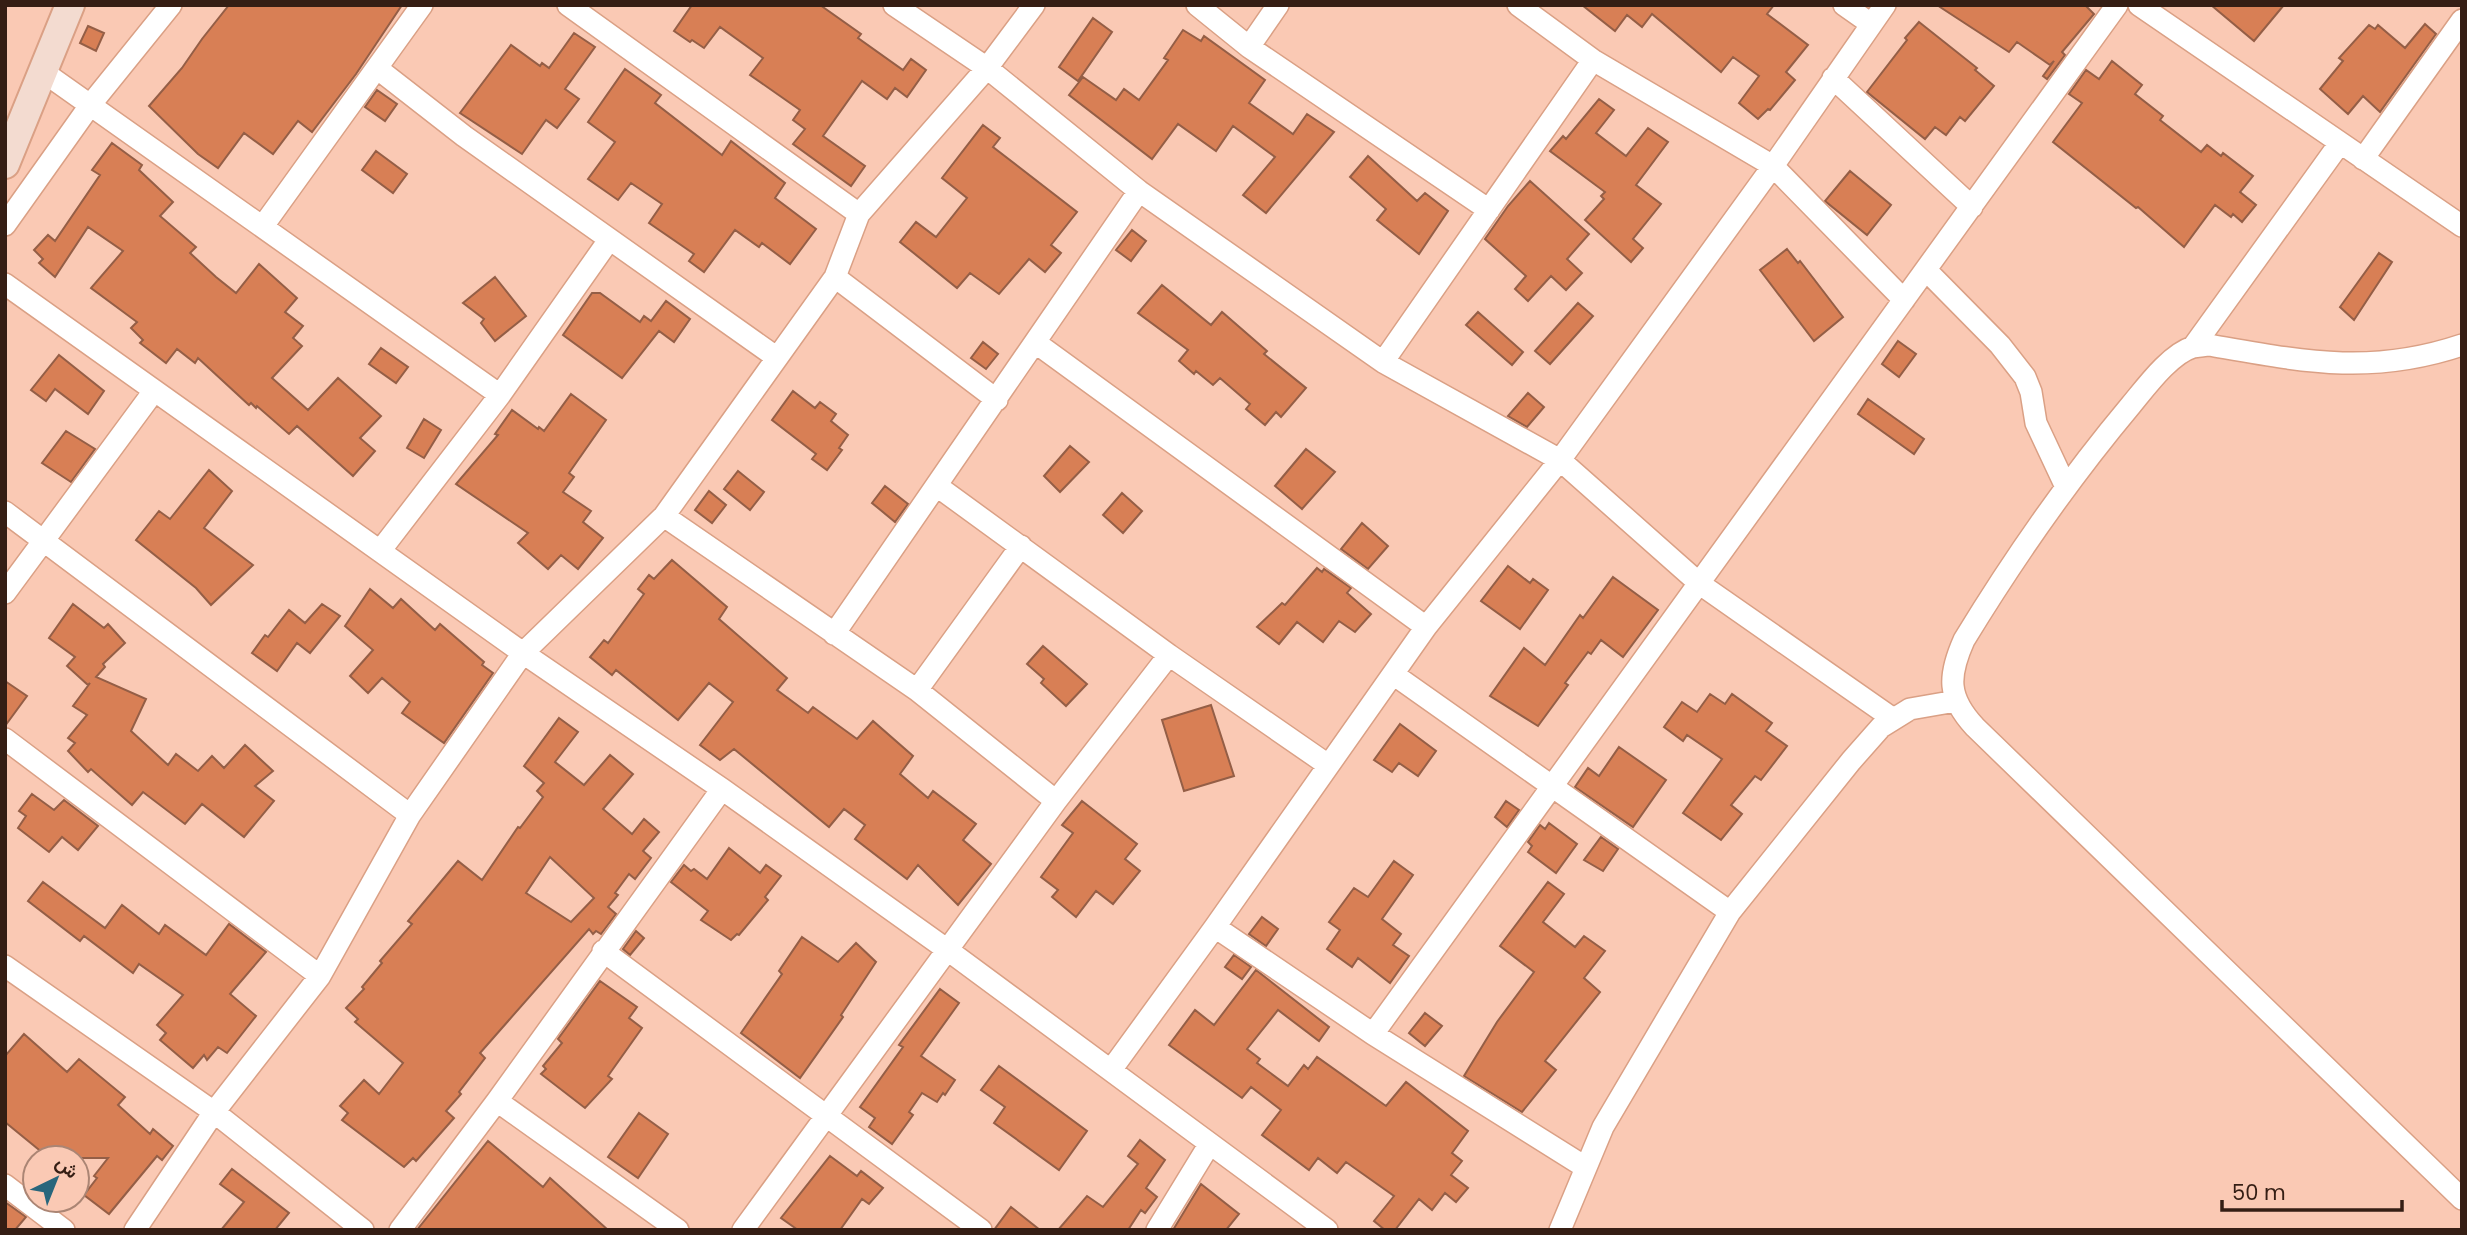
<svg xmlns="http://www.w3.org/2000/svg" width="2467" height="1235" font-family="Poppins,Vazirmatn,sans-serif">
<rect width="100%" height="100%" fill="#fac9b4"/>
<path fill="#d87f55" stroke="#945e46" stroke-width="2" fill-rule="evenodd" d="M229 5H402L356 74 312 132 298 121 273 154 244 133 218 168 198 154 149 106 182 68 202 39Z
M692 5H820L861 34 858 38 903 70 911 59 926 70 907 97 895 88 887 99 862 81 823 136 865 166 851 186 793 144 805 129 793 120 800 110 750 75 763 58 720 27 704 48 692 40 690 42 674 31Z
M1582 5H1774L1767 14 1808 45 1786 72 1795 80 1770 110 1768 109 1758 119 1739 103 1759 76 1733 57 1721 72 1652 14 1642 27 1627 15 1615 31Z
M1937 5H2085L2094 14 2062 52 2065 55 2047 79 2043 76 2054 61 2050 65 2017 42 2009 52Z
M2211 5H2284L2254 41Z
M1093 18 1112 32 1078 81 1059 67Z
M1919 22 1977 68 1975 70 1994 86 1965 121 1960 117 1946 135 1935 127 1925 139 1867 92 1907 40 1905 38Z
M2425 24 2436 34 2380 112 2363 96 2348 114 2320 89 2343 61 2339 58 2369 25 2375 29 2378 25 2405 48Z
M88 26 104 33 96 51 80 43Z
M1183 30 1201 41 1204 36 1265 80 1249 103 1293 134 1307 114 1334 132 1266 213 1243 195 1275 157 1233 126 1216 151 1178 124 1152 159 1069 95 1083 77 1116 100 1124 89 1139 100 1168 60 1164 58Z
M574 33 595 47 565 89 579 99 557 128 546 120 522 154 460 113 511 45 540 66 542 63 549 68Z
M2112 61 2142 85 2135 94 2163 116 2160 120 2201 152 2207 145 2221 156 2223 153 2253 176 2240 192 2256 205 2242 222 2233 214 2231 217 2215 205 2184 247 2138 207 2136 208 2053 142 2082 103 2069 94 2086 70 2099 79Z
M625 69 661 95 655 103 722 155 731 141 785 183 775 198 816 229 790 264 762 243 759 247 735 230 704 272 689 261 694 254 649 223 662 204 631 183 618 200 588 179 615 142 588 122Z
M377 90 397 104 385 121 365 107Z
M1599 99 1614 110 1596 133 1626 156 1648 128 1668 142 1636 185 1661 204 1633 239 1643 248 1631 262 1585 220 1604 199 1601 196 1605 192 1550 151 1563 136 1566 139Z
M983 125 1000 138 993 147 1077 212 1051 245 1061 253 1045 272 1029 259 999 294 970 273 957 288 900 242 916 222 936 237 967 198 942 178Z
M112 143 142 165 139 170 173 202 160 216 196 247 190 253 216 277 236 293 259 264 297 298 285 312 303 326 293 338 302 346 272 378 308 410 338 378 381 416 360 438 375 451 353 476 297 426 289 434 257 406 256 408 251 403 249 405 198 358 195 363 177 349 166 363 140 343 143 340 131 328 137 322 91 288 123 251 88 227 55 277 39 263 43 259 34 250 48 235 55 241 100 175 92 170Z
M376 151 407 174 393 193 362 170Z
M1368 156 1417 201 1425 193 1448 211 1419 254 1377 220 1386 209 1350 177Z
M1850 171 1891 205 1867 235 1825 201Z
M1530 181 1589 234 1567 259 1582 273 1566 290 1551 276 1528 301 1515 289 1526 276 1485 239 1508 206Z
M1132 230 1146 241 1131 261 1116 250Z
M1787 249 1798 263 1800 261 1843 317 1814 341 1760 270Z
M2379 253 2392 262 2354 320 2340 307Z
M495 277 526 316 495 341 481 323 484 319 463 303Z
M1162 285 1211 325 1222 312 1267 351 1264 354 1306 388 1281 417 1276 412 1265 425 1246 409 1250 404 1220 378 1213 385 1196 371 1194 374 1179 361 1188 350 1138 313Z
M592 293H600L640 322 644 316 651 321 666 301 690 319 674 342 659 331 622 378 563 335Z
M1578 303 1593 316 1550 364 1535 351Z
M1478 312 1523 352 1512 365 1466 325Z
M1898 341 1916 354 1899 377 1882 364Z
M983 342 998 354 986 369 971 358Z
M381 348 408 367 396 383 369 364Z
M59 355 104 391 88 414 55 389 46 401 31 390Z
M793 391 815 408 820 402 836 414 831 421 848 435 839 448 842 450 827 470 812 459 816 454 772 420Z
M1528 393 1544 407 1527 427 1508 416Z
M571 394 606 420 569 473 574 477 563 492 591 511 583 522 603 538 578 569 561 555 548 569 518 543 528 533 456 484 498 435 495 434 512 410 538 429 539 427 544 431Z
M1868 399 1924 439 1914 454 1858 414Z
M424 419 441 430 424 458 407 448Z
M66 431 95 449 71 482 42 463Z
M1070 446 1089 462 1060 492 1044 476Z
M1306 449 1335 472 1302 509 1275 486Z
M209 470 232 491 204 528 253 565 211 605 196 588 136 540 159 511 170 519Z
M738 471 764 492 750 510 724 489Z
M885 486 908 504 895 522 872 503Z
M709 491 726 505 712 523 695 510Z
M1122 493 1142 511 1123 533 1103 515Z
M1362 523 1388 546 1368 569 1341 549Z
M672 560 727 607 719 619 787 678 777 690 808 713 813 707 857 739 873 721 913 756 900 774 928 798 933 791 976 824 963 840 991 864 958 905 918 865 907 879 855 839 865 825 844 809 829 827 734 749 720 760 700 745 733 702 709 683 678 720 616 670 612 675 590 657 604 640 608 643 644 594 638 589 649 575 654 579Z
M1508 566 1530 583 1533 579 1548 590 1520 629 1481 601Z
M1317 568 1322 572 1324 569 1351 588 1347 593 1371 614 1355 632 1339 621 1323 642 1297 622 1279 644 1257 627 1282 603 1285 605Z
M1613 577 1658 610 1623 657 1601 640 1591 654 1588 652 1565 683 1568 685 1538 726 1490 696 1524 648 1545 665 1580 615 1583 618Z
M370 589 393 608 401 599 435 630 440 624 484 662 482 665 493 673 444 743 402 713 410 702 382 678 368 693 350 676 373 650 345 626Z
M73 604 104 628 108 624 125 643 103 664 105 667 96 677 146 699 131 731 168 765 176 754 198 771 212 756 224 768 245 745 273 771 255 786 274 801 244 837 202 804 185 824 143 792 132 805 91 769 88 772 68 751 75 743 68 738 87 715 73 706 90 683 88 685 67 666 75 657 49 638Z
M322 604 340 616 310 653 297 643 277 671 252 653 265 635 268 637 289 610 305 623Z
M1043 646 1087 684 1066 706 1041 683 1044 679 1027 664Z
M5 681 27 696 5 726Z
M1710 694 1725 704 1732 694 1772 723 1766 731 1787 746 1761 780 1755 776 1731 805 1742 814 1721 840 1683 813 1722 759 1687 735 1683 741 1664 727 1682 702 1697 712Z
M1211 705 1234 776 1184 791 1162 720Z
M559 718 578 732 555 762 584 785 610 755 633 774 603 809 632 834 644 819 659 832 643 851 651 858 635 879 629 874 615 893 618 895 608 907 616 914 601 934 596 931 593 934 589 929 480 1053 485 1058 459 1092 461 1094 446 1111 454 1118 416 1161 413 1158 404 1167 342 1120 348 1113 340 1106 364 1080 379 1094 403 1063 355 1022 358 1019 346 1008 364 989 362 987 382 963 380 961 412 924 408 921 458 861 482 880 518 827 520 828 543 797 537 791 544 783 524 766ZM550 857 594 898 571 922 526 893Z
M1400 724 1436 751 1418 776 1399 763 1392 772 1374 760Z
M1619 747 1666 780 1633 827 1575 787 1588 768 1599 776Z
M32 794 54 810 64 800 98 826 78 850 62 837 49 852 18 828 26 816 19 811Z
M1082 801 1137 844 1125 859 1140 871 1113 904 1096 891 1076 917 1052 897 1058 890 1041 877 1073 833 1062 825Z
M1506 801 1519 810 1507 827 1495 817Z
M1549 823 1577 844 1556 873 1528 852 1532 846 1528 842 1540 825 1545 829Z
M1601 837 1618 849 1603 871 1584 860Z
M729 848 760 873 766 865 781 876 765 897 768 900 739 935 737 934 731 940 701 920 708 911 671 882 684 865 691 871 694 869 707 879Z
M1394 861 1413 875 1382 919 1401 934 1393 945 1409 956 1390 983 1358 958 1352 967 1327 949 1340 930 1329 922 1354 888 1368 897Z
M43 882 105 928 122 905 159 934 165 925 206 955 229 924 266 952 230 994 256 1016 227 1053 218 1047 207 1060 204 1055 193 1068 160 1040 166 1033 157 1025 183 995 139 964 133 973 84 936 80 941 28 901Z
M1548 882 1564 894 1543 922 1575 947 1584 936 1605 951 1584 978 1600 992 1545 1061 1556 1070 1522 1112 1464 1076 1497 1022 1534 972 1500 946Z
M1262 917 1278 929 1266 946 1249 934Z
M636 931 644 938 630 955 623 949Z
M802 937 838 962 856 943 876 962 841 1015 843 1017 800 1078 741 1033 782 974 779 971Z
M1234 955 1251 967 1242 979 1225 967Z
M1256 970 1329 1027 1319 1041 1278 1010 1247 1049 1260 1059 1257 1063 1288 1086 1304 1065 1308 1069 1317 1057 1386 1106 1406 1082 1468 1131 1452 1153 1462 1161 1451 1175 1468 1188 1456 1202 1445 1193 1432 1210 1419 1199 1395 1230H1385L1374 1221 1394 1196 1346 1162 1337 1173 1318 1158 1309 1170 1262 1135 1281 1110 1251 1087 1242 1098 1169 1045 1195 1010 1214 1025Z
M600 981 637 1007 629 1018 642 1028 608 1076 612 1079 585 1108 541 1074 546 1069 543 1066 562 1043 558 1039Z
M940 989 959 1003 921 1056 955 1080 945 1095 943 1093 937 1102 922 1093 909 1112 913 1115 892 1144 869 1127 875 1118 860 1107 903 1047 899 1045Z
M1425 1013 1442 1026 1425 1046 1409 1033Z
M24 1034 67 1072 79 1059 125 1097 118 1105 150 1134 153 1129 173 1146 162 1160 157 1156 109 1214 84 1195 97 1178 94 1176 108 1158H49L5 1122V1056Z
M999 1066 1087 1131 1059 1170 994 1123 1005 1107 981 1090Z
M639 1113 668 1134 638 1178 608 1157Z
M1140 1140 1165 1160 1146 1188 1157 1197 1145 1213 1141 1210 1128 1230H1058L1087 1196 1103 1207 1138 1164 1128 1156Z
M488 1141 543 1187 550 1178 608 1230H417Z
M830 1156 857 1176 861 1171 883 1188 869 1204 862 1199 840 1230H798L781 1218Z
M232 1169 289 1213 275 1230H221L244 1202 220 1184Z
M1201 1184 1239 1214 1226 1230H1173Z
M5 1202 26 1217 15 1230H5Z
M1011 1207 1040 1230H994Z"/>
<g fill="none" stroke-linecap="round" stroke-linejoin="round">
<g stroke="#daa085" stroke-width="24">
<path id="street" d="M568 5 859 214
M894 5 987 68 1139 191 1383 362 1560 460 1700 584 1892 718
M1197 5 1249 47 1489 210
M1518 5 1593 60 1773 166 1904 300
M1844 5 1871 24
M2139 5 2462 226
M1249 47 1278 5
M378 69 464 136 776 357
M42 71 500 395
M1833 78 1972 207
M2363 159 2462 20
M5 225 91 104 171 5
M263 226 422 5
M1926 270 2000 345 2025 377 2031 392 2036 423 2066 487
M835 277 997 400
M5 284 523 653 722 789 949 951 1327 1230
M1036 343 1426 627
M2462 345C2370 376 2301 361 2209 345 2204 346 2197 346 2193 347 2170 354 2146 387 2131 405 2069 479 2014 558 1964 640 1948 676 1947 697 1975 727L2462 1199
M2193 347 2340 143
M1383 362 1593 60
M937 486 1169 655 1328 765
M5 512 410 815
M664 516 917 690 1056 801
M380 551 500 395 609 240
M5 593 154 391
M834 634 1139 191
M1393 674 1730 912
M917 690 1021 546
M5 739 320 976
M1215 927 1373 1034 1585 1167
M603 951 981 1230
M5 966 214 1112 363 1230
M1373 1034 2117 5
M1111 1070 1215 927 1426 627 1560 460 1773 166 1885 5
M497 1101 678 1230
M5 1185 64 1230
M135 1230 214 1112 320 976 410 815 523 653 664 516 835 277 859 214 987 68 1034 5
M400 1230 497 1101 722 789
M743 1230 1056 801 1169 655
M1157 1230 1209 1145
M1560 1230 1603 1127 1730 912 1851 761 1881 727 1910 709 1956 701"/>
</g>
<g stroke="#daa085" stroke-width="32">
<path id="secondary" d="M5 164 70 5"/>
</g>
<use href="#street" stroke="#fff" stroke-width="21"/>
<use href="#secondary" stroke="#f3dbd0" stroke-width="28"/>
</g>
<rect width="2467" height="1235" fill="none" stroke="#351e14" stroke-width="14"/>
<g transform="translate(56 1179) rotate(43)"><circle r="33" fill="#fac9b4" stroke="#ab8574" stroke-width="2"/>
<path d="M0-5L12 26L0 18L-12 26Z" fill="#28667c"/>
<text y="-10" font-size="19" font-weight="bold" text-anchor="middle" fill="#351e14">ش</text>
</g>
<path d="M2222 1200v10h180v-10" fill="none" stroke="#351e14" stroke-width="3.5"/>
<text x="2232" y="1200" font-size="21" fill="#351e14" stroke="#fac9b4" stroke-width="5" paint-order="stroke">50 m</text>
</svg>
